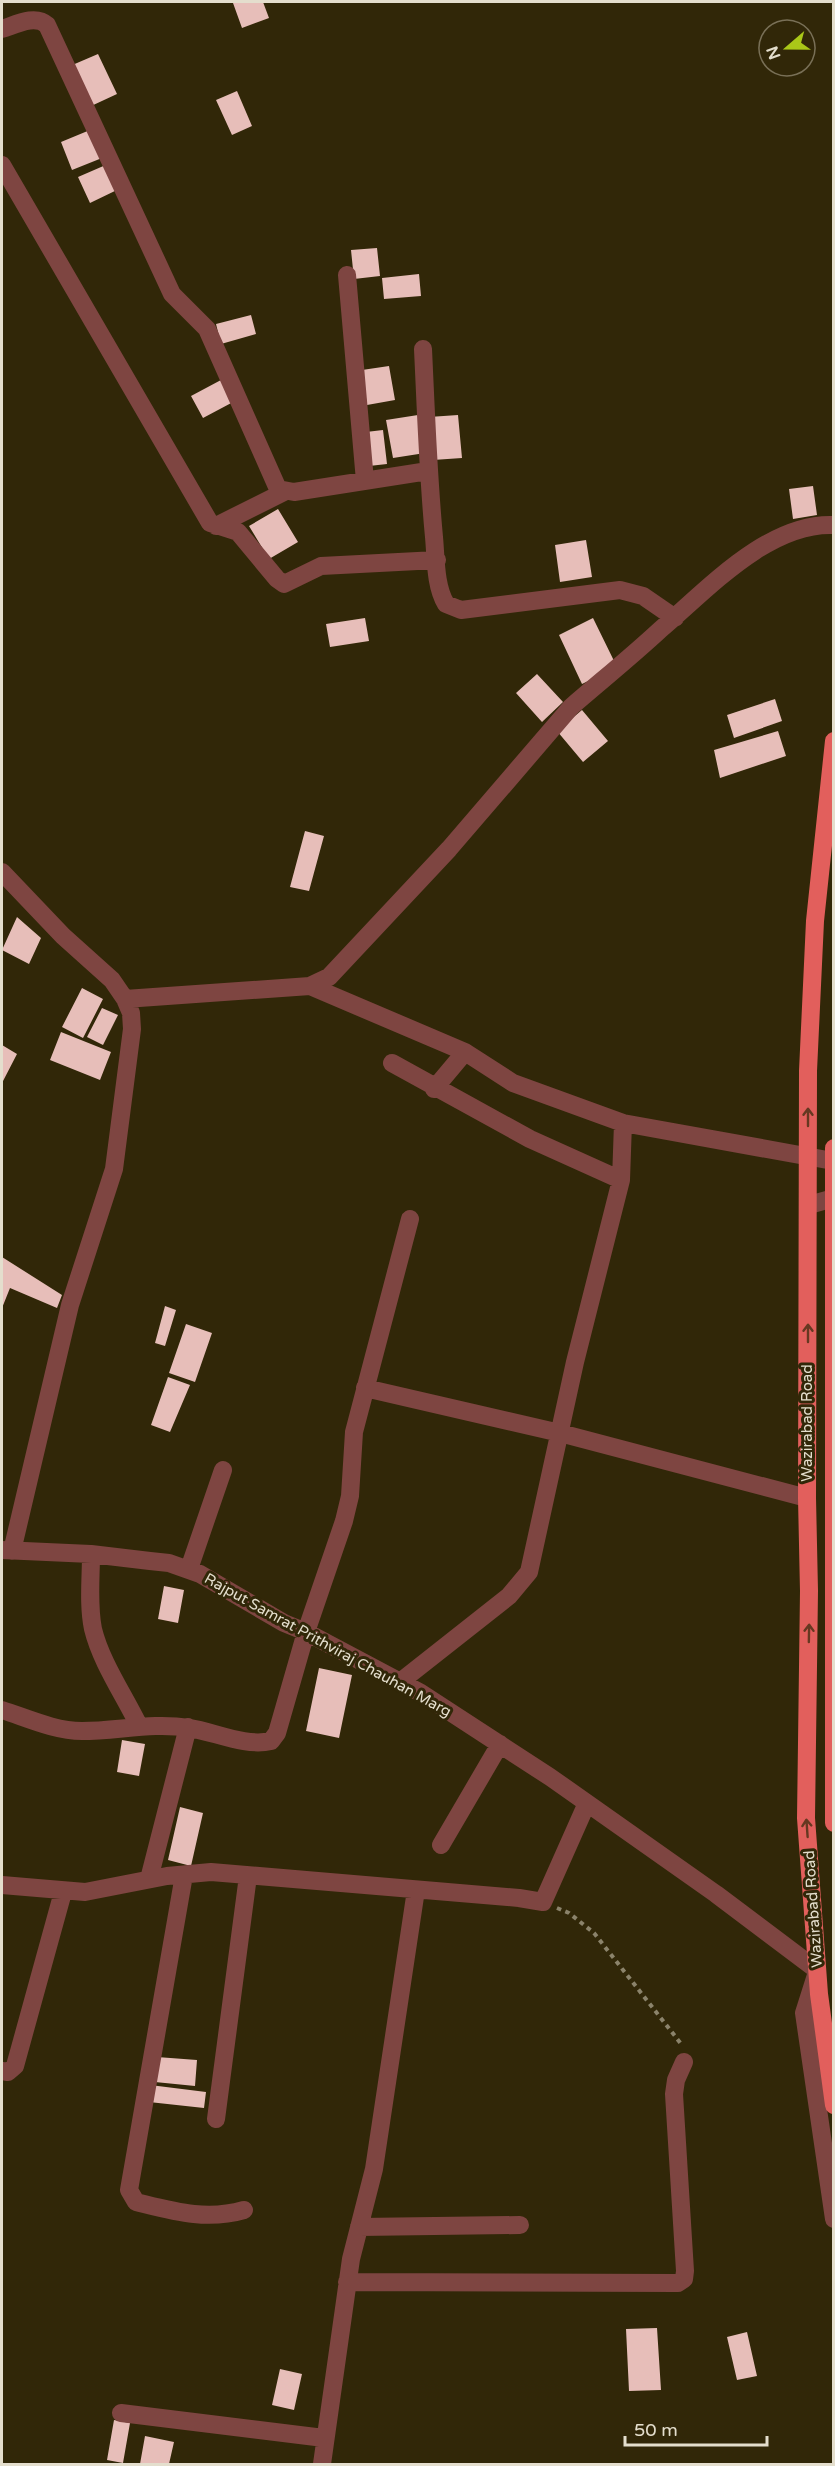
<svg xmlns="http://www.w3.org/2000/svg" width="835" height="2466" font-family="'Varela Round',sans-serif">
<rect width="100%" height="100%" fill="#312708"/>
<path fill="#e7beb9" d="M237 2H263L269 18 242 28 233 3Z
M98 54 117 94 89 107 70 66Z
M237 91 252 126 232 135 216 100Z
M90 130 102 158 72 170 61 142Z
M108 164 119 189 90 203 78 177Z
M377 248 380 276 354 279 351 250Z
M419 274 421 296 384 299 382 278Z
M251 315 256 334 221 344 216 324Z
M389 366 395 400 367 405 362 370Z
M221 380 235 401 203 418 191 396Z
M418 415 425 453 393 458 386 420Z
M458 415 462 458 433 460 429 417Z
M383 430 387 464 369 466 366 432Z
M813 486 817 515 793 519 789 489Z
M278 509 298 542 269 559 249 526Z
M586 540 592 577 560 582 555 545Z
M365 618 369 641 330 647 326 624Z
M593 618 617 667 582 684 559 635Z
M537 674 563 702 542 722 516 693Z
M775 699 782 721 734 738 727 715Z
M582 710 608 741 583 762 557 731Z
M778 731 786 756 720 778 714 750Z
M305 831 324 836 309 891 290 887Z
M17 917 41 938 29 964 2 950Z
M82 988 103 999 83 1038 62 1027Z
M102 1008 118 1015 103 1045 87 1037Z
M61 1032 111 1052 100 1080 50 1060Z
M2 1045 17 1054 2 1083Z
M2 1257 62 1295 57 1308 10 1288 2 1308Z
M165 1306 176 1310 165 1346 155 1343Z
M186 1324 212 1333 195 1382 169 1373Z
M168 1377 190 1385 170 1432 151 1425Z
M164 1586 184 1590 178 1623 158 1619Z
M319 1668 352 1675 339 1738 306 1731Z
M122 1740 145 1744 139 1776 117 1772Z
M180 1807 203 1813 191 1866 168 1860Z
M157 2057 197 2060 195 2086 155 2082Z
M150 2085 206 2092 204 2108 149 2102Z
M657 2328 661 2390 629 2391 626 2329Z
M747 2332 757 2376 737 2380 727 2337Z
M280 2369 302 2374 294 2410 272 2405Z
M114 2420 130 2423 123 2463 107 2460Z
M145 2436 174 2442 169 2464H140Z"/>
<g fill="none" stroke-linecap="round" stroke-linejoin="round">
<path stroke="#8b836b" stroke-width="4" stroke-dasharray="4.5 4.5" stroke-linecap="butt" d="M557 1908 569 1913 594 1933 682 2045"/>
<path stroke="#7e4541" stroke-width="18" d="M2 29C15 25 35 14 47 25L172 294 207 329 278 489 294 492 428 471
M2 165 210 523 238 532 277 579 284 584 321 566 437 560
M347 275 365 481
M423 349C426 412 428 474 434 537 436 558 435 586 446 604L461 610 620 590 643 596 675 618
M216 526 284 492
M2 872 63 936 112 980 125 999 131 1013 132 1029 114 1169 70 1305 12 1551
M310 986 465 1052 513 1083 623 1123
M125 999 310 986 329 977 449 849 571 707C601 681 632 656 661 629 707 590 768 522 834 525
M392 1063 530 1139 621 1180
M434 1089 465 1052
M809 1205 834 1198
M365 1388 560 1433 807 1498
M2 1550 91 1554 150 1561 169 1563 200 1574 284 1623 306 1632 421 1693 550 1777 716 1894 817 1970
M91 1554C91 1578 88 1605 93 1629 101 1662 124 1695 139 1726
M189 1569 223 1470
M400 1682 509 1596 529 1572 575 1362 621 1180 623 1123 833 1161
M2 1710C27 1718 55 1731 82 1731 118 1731 153 1722 189 1728 215 1732 245 1747 271 1741L277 1733 306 1632 344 1521 350 1496 354 1432 410 1219
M441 1845 500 1744
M184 1875 129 2190 136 2202C173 2211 206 2221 244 2210
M149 1879 188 1727
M2 1885 85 1892 167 1876 211 1872 519 1898 543 1902 587 1803
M817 1972 804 2013 834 2219
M2 2071 8 2072 15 2066 63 1892
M216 2119 248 1876
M359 2227 520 2225
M347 2282 678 2283 684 2279 685 2271 674 2094 676 2080 684 2062
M121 2413 324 2438
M322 2464 351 2259 374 2169 416 1890"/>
<path stroke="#e25f5c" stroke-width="18" d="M834 741 815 921 808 1071 807 1498 809 1591 806 1818 819 1994 834 2105
M834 1148V1823"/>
</g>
<defs><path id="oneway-shaft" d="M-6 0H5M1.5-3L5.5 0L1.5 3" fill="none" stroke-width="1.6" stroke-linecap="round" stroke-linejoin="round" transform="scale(1.5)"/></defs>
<g stroke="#663821">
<use href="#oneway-shaft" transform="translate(808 1117) rotate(-90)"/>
<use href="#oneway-shaft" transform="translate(808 1333) rotate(-90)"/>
<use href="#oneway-shaft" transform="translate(809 1633) rotate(-89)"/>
<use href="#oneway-shaft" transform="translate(807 1828) rotate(-94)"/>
</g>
<g text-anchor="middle" stroke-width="6" stroke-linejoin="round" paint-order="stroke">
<g font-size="15" fill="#e4decd" stroke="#312708">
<text transform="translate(807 1423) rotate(-90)" y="5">Wazirabad Road</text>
<text transform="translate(328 1645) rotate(29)" y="5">Rajput Samrat Prithviraj Chauhan Marg</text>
<text transform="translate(813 1909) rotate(-94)" y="5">Wazirabad Road</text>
</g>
</g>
<rect width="835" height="2466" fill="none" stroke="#e4decd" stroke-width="6"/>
<g transform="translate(787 48) rotate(250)"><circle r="28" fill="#312708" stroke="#797057" stroke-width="1.5"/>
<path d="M0-4.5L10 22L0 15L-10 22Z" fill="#aac718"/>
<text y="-9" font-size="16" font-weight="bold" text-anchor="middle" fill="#e4decd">N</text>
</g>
<path d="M625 2436v9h142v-9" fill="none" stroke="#e4decd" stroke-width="3"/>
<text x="634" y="2436" font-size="18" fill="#e4decd" stroke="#312708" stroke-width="4.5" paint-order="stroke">50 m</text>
</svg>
